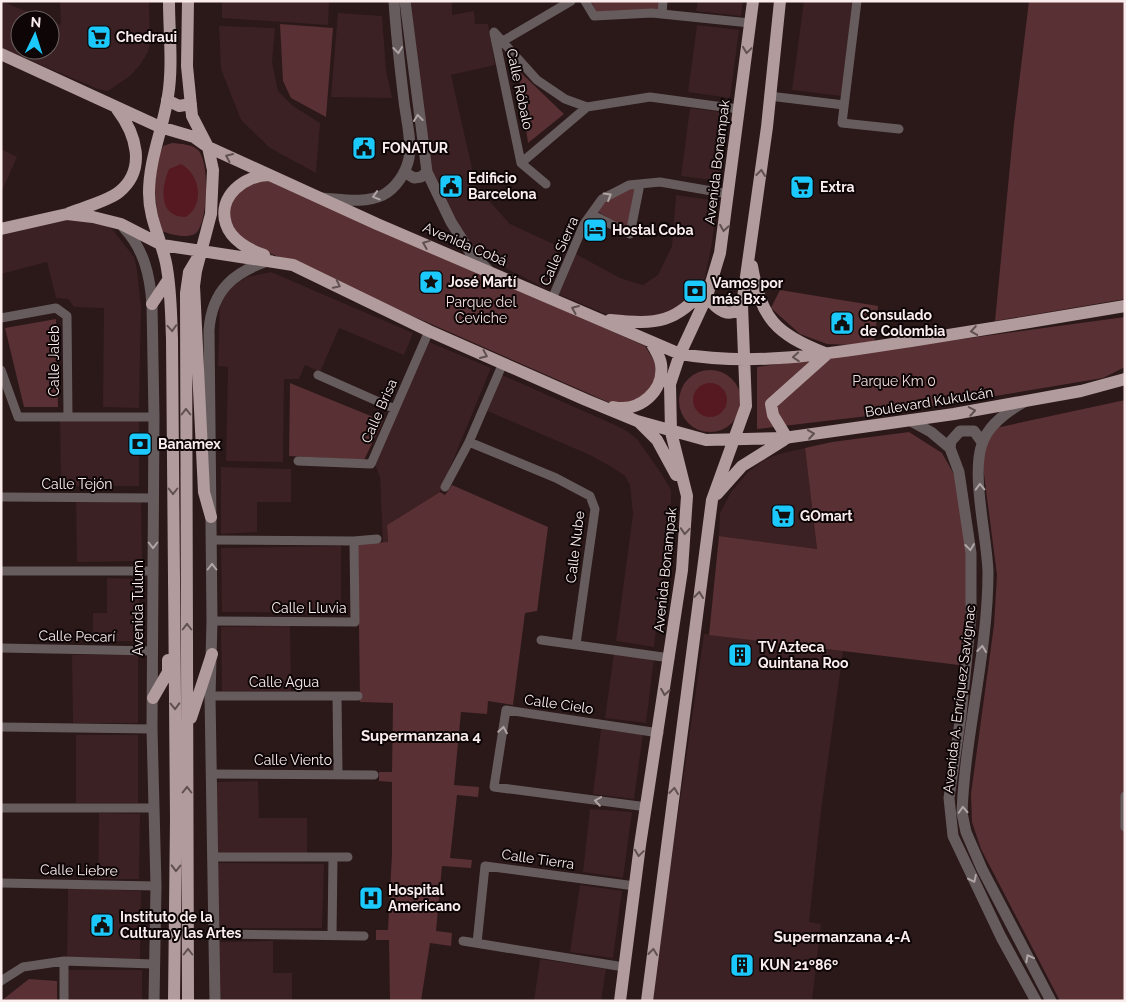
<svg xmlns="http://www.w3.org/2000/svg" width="1126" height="1002" font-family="Raleway,sans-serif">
<rect width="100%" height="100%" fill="#2b1819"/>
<path fill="#3b2123" d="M1 1 48 20H20V50H50V21L61 25 60 1H149L150 43 148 52 140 65 130 76 108 91 98 89 1 48Z
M222 1H329L328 25 222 18Z
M410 1H452V15L474 11 475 24H488L495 65 451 75 476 186 510 224 560 247 545 288 472 251 429 170Z
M698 1H743L741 16 696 11Z
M804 1H854L841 96 792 90Z
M338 13 382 16 386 70 392 98 331 97Z
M697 25 739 30 730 98 688 92Z
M219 26 275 28 272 62 278 91 293 106 320 123 316 173 270 148 241 120 221 69Z
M690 108 728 113 719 181 681 176Z
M1 149 17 157 1 193Z
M676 195 717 201 712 243 705 278 684 307 649 320 613 317 558 294 576 254 620 278 643 285 658 275 672 246Z
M62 220 98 222 112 229 134 257 137 270 141 307 139 408 103 407 104 308 74 307 68 299 56 298 47 262 1 274V234Z
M271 272 413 333 404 355 339 328 320 372 305 365 299 379H284L283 462 226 461 228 367 218 366 220 301 227 290 247 277Z
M424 340 491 368 440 492 387 525 388 542 383 543 380 477 374 462Z
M500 374 624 429 637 439 661 473 671 490V501L654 647 616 641 633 514 630 485 625 476 615 469 590 455 485 410Z
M60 419H139V486H61Z
M805 448 817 549 719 536 720 513 731 492 748 472 764 460 779 454Z
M221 467 291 469V502H257V532L221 534Z
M76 497H141L142 561 77 562Z
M341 546V613L222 612 221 548Z
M107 578 139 579V641H93V613H107Z
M290 626 291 691H222L221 627Z
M704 634 843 651 821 811 809 922 821 924 812 1001H651Z
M614 653 654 658 646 723 605 718Z
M72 655H138V723H73Z
M601 729 643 734 634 799 593 794Z
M76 735H138V803H76Z
M258 781 259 818H307V853L217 854V782Z
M590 809 632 812 623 878 583 872Z
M99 813 140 814 139 879H98Z
M217 863 324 864 322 928H218Z
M580 885 622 891 613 958 570 952Z
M68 888 141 891 140 960 67 961Z
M273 941V973H292V1001H218V942Z
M540 959 606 969 601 1001H534Z
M67 970H142V1001H67Z"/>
<path fill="#593033" d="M591 1H660V11L621 10 597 13Z
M1029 1H1125V299L995 321 1014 124Z
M280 24 333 28 326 117 291 98 283 81Z
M518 70 564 114 528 143Z
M172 143C181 144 192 144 198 150 210 161 208 223 196 233 188 239 171 235 162 231 154 202 151 175 163 146Z
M267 179 645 346 658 367 655 386 624 409 247 243 237 234 228 215 231 199 242 186Z
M637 186 628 230 597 211 603 201Z
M780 290 878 306 874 346 827 344 800 334 771 308Z
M1125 317V367L1103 378 893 413 757 429V367Z
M56 319 58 407H24L5 328Z
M679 401a31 31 0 1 1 62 0a31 31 0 1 1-62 0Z
M290 383 383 421 364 460 289 456Z
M1125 400V1001H1060L981 849 972 822 971 794 994 625 997 575 981 451 991 429Z
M909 432 942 453 955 476 970 571 959 665 709 635 719 536 817 549 805 448 832 442Z
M452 485 548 527 537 611 525 613 513 705 488 701 487 714 461 712 454 785 479 787 478 797 457 795 450 858 472 860 471 868 442 866 436 931 452 933 451 946 430 943 421 1001H390L389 940H376V930H388L392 853V782L379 781V772H392L393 703 360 702 358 544 388 542 387 525 440 492 445 495Z
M29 979 57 981V1001H1Z"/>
<path fill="#561922" d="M181 164C200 174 205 204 186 217 158 217 161 188 169 169Z
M693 400a17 17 0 1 1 34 0a17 17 0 1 1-34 0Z"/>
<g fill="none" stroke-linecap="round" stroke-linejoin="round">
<path stroke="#675c5d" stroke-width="9" d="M585 1 594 16 652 13 750 23
M857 1 842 123 899 129
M662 14 663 1
M494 32 537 80 565 99 587 107 650 97 738 109
M494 33 521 163 546 184
M503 41 571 1
M769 96 844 105
M521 163 587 107
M591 214 630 234 640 184
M552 299 584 224 602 199 629 185 660 182 729 194
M1 318 56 308 67 316 68 417
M1 370 18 417H154
M318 375 395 409
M469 442 556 478 590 496 595 509 576 644
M298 461 371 464 429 331
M445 487 469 442 503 363
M1 497 153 498
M211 540 354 541 355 622 212 621
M354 541 377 539
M1 571H153
M541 640 670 658
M1 648 153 651
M210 696H358
M337 696 338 774
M1 727 152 729
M212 774 374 775
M1125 796V827
M647 807 494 787 506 710 659 733
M1 808H154
M213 857H348
M1 883 156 886
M215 934 364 936
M332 935 333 857
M463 941 624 967
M477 943 485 866 635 886
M1 981 23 967 64 961 153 964
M64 1001V961"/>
<path stroke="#675c5d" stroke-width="11" d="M405 1 427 172 451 222 470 252 488 270
M404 172 414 178 421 177 427 172
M322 198C341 199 364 204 383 195 396 188 406 173 409 158 412 140 406 119 404 101 400 68 396 35 394 1
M124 228C144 249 150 276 152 304L154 417 152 729 156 886 154 1001
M1024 402C1008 411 988 425 982 444 971 475 987 537 988 572 988 653 965 733 962 813L966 832 982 869 1051 1001
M909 420 931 432 950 448 959 472 971 553V616L961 715 949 798 953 836 1001 937 1036 1001
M950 448 951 441 960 431H974L982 442
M215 1001 210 696 212 621 209 330C212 290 234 272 270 260"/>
<path stroke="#b19b9c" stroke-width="12" d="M169 1C169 32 173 66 168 96 163 129 149 159 149 193 149 219 161 239 166 263 171 287 171 314 172 339L176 819 174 1001
M188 1 187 66 192 116 208 147 213 170 211 214 196 271 194 286 204 492 211 517
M1 54 160 127 194 137 208 147 377 224 680 354C758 367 834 353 911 341 982 330 1054 318 1125 306
M167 100 179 106 191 104
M69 213C82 208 108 201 119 192 147 169 136 134 117 109
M1 229 67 214 93 217 121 224 162 245 293 265 429 331 586 400 637 421 706 440 784 438 954 414 1081 391 1125 379
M264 255C249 250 231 240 226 224 217 196 245 175 269 175
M752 266C761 318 775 334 825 353
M707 296C716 309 730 321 742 305
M152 304 168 280
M610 320C658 325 676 323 707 286
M613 407C639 413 665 391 661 364 660 356 655 350 651 342
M639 422 657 440 676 475
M787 438 773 415 771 404 827 354
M717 494 742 466 784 440
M153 698 168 672V660
M191 718 212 654
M188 1001 186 293 189 272 201 252
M620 1001 640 845 682 570 687 496 671 432 670 384 680 354 707 296 720 253 753 1
M647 1001 712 500 746 406 742 305 767 127 780 1"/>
</g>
<defs><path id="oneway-chevron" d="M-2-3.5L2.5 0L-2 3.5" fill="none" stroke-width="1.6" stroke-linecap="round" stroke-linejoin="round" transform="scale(1.25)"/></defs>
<g stroke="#b1a4a5">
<use href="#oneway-chevron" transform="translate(398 50) rotate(83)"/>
<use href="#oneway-chevron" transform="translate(418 118) rotate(-97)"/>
<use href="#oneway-chevron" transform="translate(376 196) rotate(163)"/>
<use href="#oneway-chevron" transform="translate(608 196) rotate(-31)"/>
<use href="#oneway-chevron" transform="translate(980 487) rotate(-92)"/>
<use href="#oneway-chevron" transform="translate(153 545) rotate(90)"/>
<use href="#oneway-chevron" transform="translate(970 547) rotate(83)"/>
<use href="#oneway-chevron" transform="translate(212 567) rotate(-90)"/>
<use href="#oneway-chevron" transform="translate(982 649) rotate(-83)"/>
<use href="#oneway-chevron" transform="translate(503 730) rotate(-81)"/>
<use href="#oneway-chevron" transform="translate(598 801) rotate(-172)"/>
<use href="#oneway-chevron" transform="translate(963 810) rotate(-93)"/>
<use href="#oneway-chevron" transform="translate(973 879) rotate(65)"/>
<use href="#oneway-chevron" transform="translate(1029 958) rotate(-118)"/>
</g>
<g stroke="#605051">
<use href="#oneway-chevron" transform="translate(747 50) rotate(98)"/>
<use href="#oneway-chevron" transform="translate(229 157) rotate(-156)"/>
<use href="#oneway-chevron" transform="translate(761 173) rotate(-83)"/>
<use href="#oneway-chevron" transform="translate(724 228) rotate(99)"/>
<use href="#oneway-chevron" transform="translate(426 244) rotate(-158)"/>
<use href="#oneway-chevron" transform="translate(337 285) rotate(26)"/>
<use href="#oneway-chevron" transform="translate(575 309) rotate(-157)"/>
<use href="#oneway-chevron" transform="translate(172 328) rotate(86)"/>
<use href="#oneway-chevron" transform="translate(974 331) rotate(171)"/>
<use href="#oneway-chevron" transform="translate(484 355) rotate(24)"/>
<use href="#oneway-chevron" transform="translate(796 357) rotate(176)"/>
<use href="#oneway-chevron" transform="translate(972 411) rotate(-10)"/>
<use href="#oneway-chevron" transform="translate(186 412) rotate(-90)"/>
<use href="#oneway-chevron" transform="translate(811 434) rotate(-8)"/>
<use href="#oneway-chevron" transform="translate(173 491) rotate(90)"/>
<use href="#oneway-chevron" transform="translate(685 531) rotate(94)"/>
<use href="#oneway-chevron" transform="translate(699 595) rotate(-84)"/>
<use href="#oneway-chevron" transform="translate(187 627) rotate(-90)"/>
<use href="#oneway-chevron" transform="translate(665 692) rotate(99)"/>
<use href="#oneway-chevron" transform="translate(175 706) rotate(89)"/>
<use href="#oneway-chevron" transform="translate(187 790) rotate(-90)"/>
<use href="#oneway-chevron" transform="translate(674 791) rotate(-83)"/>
<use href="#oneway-chevron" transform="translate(639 853) rotate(98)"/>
<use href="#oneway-chevron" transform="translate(176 868) rotate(91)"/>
<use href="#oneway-chevron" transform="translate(188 952) rotate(-90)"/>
<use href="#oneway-chevron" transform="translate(653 952) rotate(-83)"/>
</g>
<defs>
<g id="supermarket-square" transform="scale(1.25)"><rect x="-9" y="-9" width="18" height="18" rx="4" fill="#1cc9fc" stroke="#0e0606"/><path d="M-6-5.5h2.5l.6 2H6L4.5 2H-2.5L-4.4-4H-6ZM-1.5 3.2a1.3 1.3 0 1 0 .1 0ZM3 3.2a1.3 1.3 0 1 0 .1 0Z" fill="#111"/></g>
<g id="civic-square" transform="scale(1.25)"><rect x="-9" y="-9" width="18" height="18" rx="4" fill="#1cc9fc" stroke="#0e0606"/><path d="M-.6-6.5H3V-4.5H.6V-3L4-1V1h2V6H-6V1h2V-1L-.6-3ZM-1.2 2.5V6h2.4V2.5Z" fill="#111"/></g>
<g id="hotel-square" transform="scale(1.25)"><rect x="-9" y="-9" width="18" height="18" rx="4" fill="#1cc9fc" stroke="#0e0606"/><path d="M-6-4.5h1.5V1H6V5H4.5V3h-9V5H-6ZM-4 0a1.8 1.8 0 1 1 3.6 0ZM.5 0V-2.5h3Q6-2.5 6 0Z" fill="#111"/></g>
<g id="sight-square" transform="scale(1.25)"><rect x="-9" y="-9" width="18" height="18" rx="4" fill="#1cc9fc" stroke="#0e0606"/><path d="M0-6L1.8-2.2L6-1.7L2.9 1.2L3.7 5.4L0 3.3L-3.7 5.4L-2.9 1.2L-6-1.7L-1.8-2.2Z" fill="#111"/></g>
<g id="bank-square" transform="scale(1.25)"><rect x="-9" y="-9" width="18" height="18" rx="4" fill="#1cc9fc" stroke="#0e0606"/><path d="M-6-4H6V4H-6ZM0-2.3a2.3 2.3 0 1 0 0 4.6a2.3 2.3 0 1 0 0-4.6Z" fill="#111"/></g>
<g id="building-square" transform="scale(1.25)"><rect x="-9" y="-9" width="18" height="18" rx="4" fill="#1cc9fc" stroke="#0e0606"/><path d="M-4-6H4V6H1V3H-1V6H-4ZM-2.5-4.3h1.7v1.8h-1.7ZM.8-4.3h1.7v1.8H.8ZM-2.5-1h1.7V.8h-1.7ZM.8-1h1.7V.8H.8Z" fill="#111"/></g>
<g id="hospital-square" transform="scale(1.25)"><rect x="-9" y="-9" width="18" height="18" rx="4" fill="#1cc9fc" stroke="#0e0606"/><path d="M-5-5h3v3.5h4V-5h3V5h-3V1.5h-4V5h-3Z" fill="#111"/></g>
</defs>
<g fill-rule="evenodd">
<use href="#supermarket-square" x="99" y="37"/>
<use href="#civic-square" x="364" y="148"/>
<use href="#civic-square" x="451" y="186"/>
<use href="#supermarket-square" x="802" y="187"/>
<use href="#hotel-square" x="595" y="230"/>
<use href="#sight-square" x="431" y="282"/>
<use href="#bank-square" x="695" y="291"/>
<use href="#civic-square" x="842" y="323"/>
<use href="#bank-square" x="140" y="444"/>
<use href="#supermarket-square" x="783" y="516"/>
<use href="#building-square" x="740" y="655"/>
<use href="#hospital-square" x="371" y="898"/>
<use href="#civic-square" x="102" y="925"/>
<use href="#building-square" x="742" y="965"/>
</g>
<g text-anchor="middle" stroke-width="4" stroke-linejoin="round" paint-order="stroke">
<g font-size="14" font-weight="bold" fill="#fbeded" stroke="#0e0606" text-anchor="start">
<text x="116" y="42">Chedraui</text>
<text x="382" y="153">FONATUR</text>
<text x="468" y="183">Edificio<tspan x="468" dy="16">Barcelona</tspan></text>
<text x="820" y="192">Extra</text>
<text x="612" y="235">Hostal Coba</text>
<text x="448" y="287">José Martí</text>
<text x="712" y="288">Vamos por<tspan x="712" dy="16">más Bx+</tspan></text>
<text x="860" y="320">Consulado<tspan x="860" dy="16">de Colombia</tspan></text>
<text x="158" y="449">Banamex</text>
<text x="800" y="521">GOmart</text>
<text x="758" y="652">TV Azteca<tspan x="758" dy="16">Quintana Roo</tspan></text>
<text x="388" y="895">Hospital<tspan x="388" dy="16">Americano</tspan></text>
<text x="120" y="922">Instituto de la<tspan x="120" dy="16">Cultura y las Artes</tspan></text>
<text x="760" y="970">KUN 21º86º</text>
</g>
<g font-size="14" fill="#fbeded" stroke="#0e0606">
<text transform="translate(520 89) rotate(78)" y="5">Calle Róbalo</text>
<text transform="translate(717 162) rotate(-83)" y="5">Avenida Bonampak</text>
<text transform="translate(465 244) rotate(23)" y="5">Avenida Cobá</text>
<text transform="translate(559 251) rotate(-66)" y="5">Calle Sierra</text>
<text transform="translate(54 361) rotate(-90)" y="5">Calle Jaleb</text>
<text transform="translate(929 402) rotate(-9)" y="5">Boulevard Kukulcán</text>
<text transform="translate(379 411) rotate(-66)" y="5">Calle Brisa</text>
<text x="77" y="489">Calle Tejón</text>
<text transform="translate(575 547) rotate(-83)" y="5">Calle Nube</text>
<text transform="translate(665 570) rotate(-84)" y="5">Avenida Bonampak</text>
<text transform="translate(138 608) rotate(-90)" y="5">Avenida Tulum</text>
<text x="309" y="613">Calle Lluvia</text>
<text transform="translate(77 636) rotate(1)" y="5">Calle Pecarí</text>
<text x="284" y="687">Calle Agua</text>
<text transform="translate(959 699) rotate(-83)" y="5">Avenida A. Enríquez Savignac</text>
<text transform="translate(559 704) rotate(8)" y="5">Calle Cielo</text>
<text x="293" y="765">Calle Viento</text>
<text transform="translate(538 859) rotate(8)" y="5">Calle Tierra</text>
<text transform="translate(79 870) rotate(1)" y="5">Calle Liebre</text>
</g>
<g font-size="14" fill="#f2dcdd" stroke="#0e0606">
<text x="481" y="307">Parque del<tspan x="481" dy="16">Ceviche</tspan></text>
<text x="894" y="386">Parque Km 0</text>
</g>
<g font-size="15" font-weight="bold" fill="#fbeded" stroke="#0e0606">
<text x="421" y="741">Supermanzana 4</text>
<text x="842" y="942">Supermanzana 4-A</text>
</g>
</g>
<rect width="1126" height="1002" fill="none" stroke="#fbeded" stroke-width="5"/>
<g transform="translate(35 35) rotate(4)"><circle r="24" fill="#0e0606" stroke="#6d6262"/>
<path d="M0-4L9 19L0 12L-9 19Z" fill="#1cc9fc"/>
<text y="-8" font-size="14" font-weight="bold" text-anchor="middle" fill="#fbeded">N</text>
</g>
</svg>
